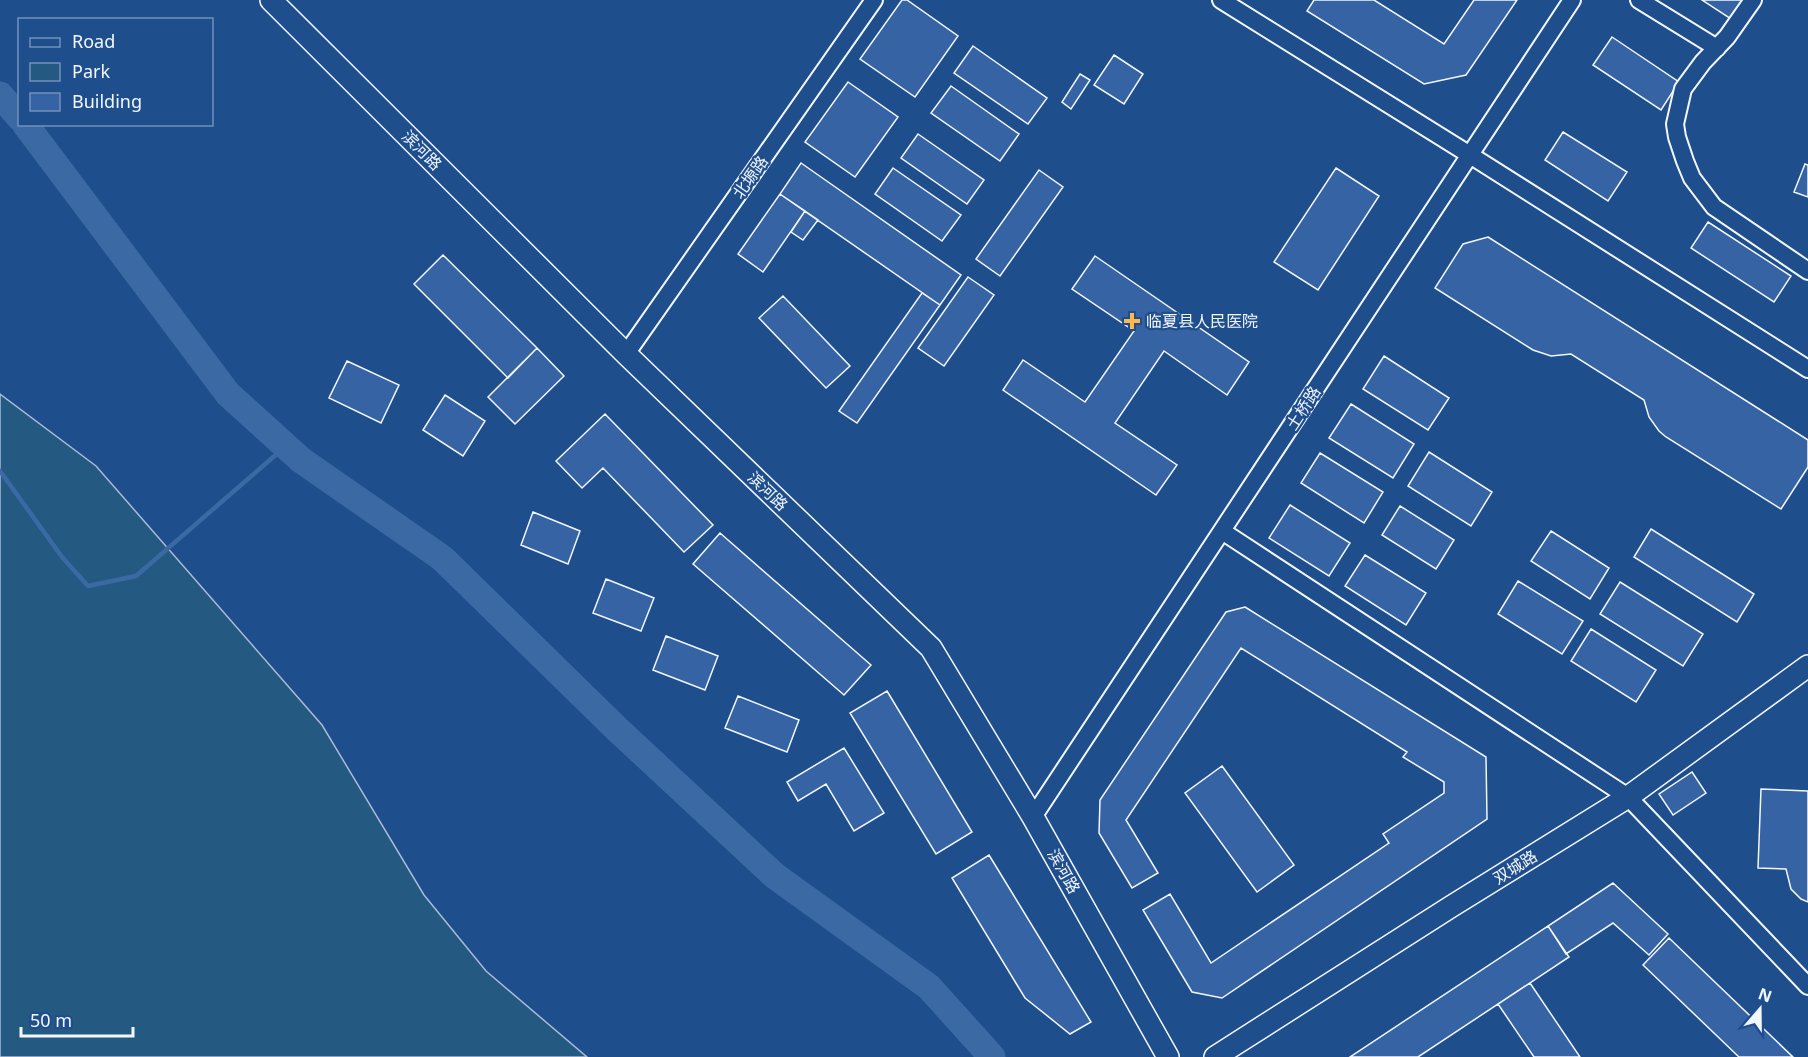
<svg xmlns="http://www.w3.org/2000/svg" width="1808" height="1057" font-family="'Noto Sans','Noto Sans SC',sans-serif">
<rect width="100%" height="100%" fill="#1f4e8c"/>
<path fill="#245a82" stroke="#a8bbd7" stroke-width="1.5" d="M0 394 96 466 322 725 424 895 486 971 587 1057H0Z"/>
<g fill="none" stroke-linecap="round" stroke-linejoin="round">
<path stroke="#3b69a3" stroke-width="4.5" d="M0 471 62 557 88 586 136 576 286 446"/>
<path stroke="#3b69a3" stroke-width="27" d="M0 95 20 118
M25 124 228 394 301 460 442 558 618 730 775 876 929 987 992 1057"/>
</g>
<path fill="#3563a3" stroke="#f2f6ff" stroke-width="1.5" d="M902 0H907L958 36 915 97 860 59Z
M1314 0H1374L1444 44 1474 0H1517L1466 75 1424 84 1307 11Z
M1702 0H1743L1731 19Z
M1612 37 1679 82 1661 110 1593 65Z
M973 46 1047 98 1028 124 954 73Z
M1114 55 1143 74 1124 104 1094 85Z
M1080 74 1090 80 1071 109 1062 102Z
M848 82 898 117 855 177 805 142Z
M951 86 1019 134 1000 161 931 113Z
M1563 132 1627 172 1608 201 1545 160Z
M918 134 984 180 967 204 901 158Z
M801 163 961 275 940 305 780 194Z
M1805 164 1808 165V197L1794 192Z
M893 168 961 215 942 241 875 194Z
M1336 168 1379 196 1318 290 1274 262Z
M1039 170 1063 187 1000 276 976 259Z
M780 194 805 211 763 272 738 254Z
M805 211 818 220 803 240 791 232Z
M1708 222 1791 276 1774 302 1691 248Z
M1488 237 1808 440V467L1781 509 1666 437 1659 431 1649 417 1644 400 1571 354 1551 356 1533 350 1435 288 1463 244Z
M443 255 537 348 508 378 414 284Z
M1095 256 1249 362 1227 395 1164 351 1115 423 1177 465 1156 495 1003 390 1023 360 1085 402 1134 331 1072 289Z
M968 277 994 295 944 366 918 348Z
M922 293 940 305 857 423 839 411Z
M783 296 850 366 826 388 759 318Z
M537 348 564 376 515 424 488 397Z
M1384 356 1449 398 1428 430 1363 389Z
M347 361 399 385 381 423 329 398Z
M445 395 485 421 463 456 423 430Z
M1351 404 1414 444 1393 478 1329 438Z
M605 414 713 525 684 552 603 468 582 488 556 461Z
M1429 452 1492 492 1471 526 1408 486Z
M1320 453 1383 492 1364 523 1301 483Z
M1290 505 1350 543 1329 576 1269 538Z
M1400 506 1454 540 1436 569 1382 535Z
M533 512 580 531 568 564 521 545Z
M1651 529 1754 594 1737 622 1634 557Z
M1551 531 1609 568 1590 599 1531 561Z
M720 533 871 665 844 695 693 564Z
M1365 555 1426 593 1406 625 1345 586Z
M606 579 654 598 641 631 593 613Z
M1518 581 1583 621 1562 654 1498 614Z
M1620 582 1703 634 1683 666 1600 614Z
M1245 607 1486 757 1487 819 1222 998 1192 992 1143 910 1170 894 1211 963 1389 843 1383 834 1444 793V782L1403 757 1407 752 1241 648 1126 820 1158 873 1132 888 1099 833 1100 800 1226 612Z
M1591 629 1656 670 1636 702 1571 661Z
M666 636 718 656 705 690 653 670Z
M887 691 972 832 936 854 850 713Z
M738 696 799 720 787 752 725 728Z
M844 748 884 813 854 831 826 784 798 801 787 782Z
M1222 766 1294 865 1257 892 1185 793Z
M1692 772 1706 793 1673 815 1659 794Z
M1761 789 1808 791V902L1801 899 1791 889 1786 869 1758 868Z
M989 855 1091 1022 1070 1034 1025 998 952 878Z
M1613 883 1668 934 1649 955 1613 923 1566 954 1548 926Z
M1548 926 1569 957 1418 1057H1350Z
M1669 938 1793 1057H1739L1643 965Z
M1530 983 1580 1057H1534L1498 1004Z"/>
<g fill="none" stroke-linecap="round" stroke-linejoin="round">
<g stroke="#f2f6ff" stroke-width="20">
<path id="minor" d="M1221 0 1470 155 1808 369
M1639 0 1717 48
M1753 0 1727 37 1703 62 1683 89 1675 124 1677 137 1685 161 1692 178 1714 207 1808 271
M626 354 874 0
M1222 531 1628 797 1808 986
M1033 817 1572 0"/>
</g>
<g stroke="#f2f6ff" stroke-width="24">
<path id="major" d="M271 0 626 354 931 648 1033 817 1168 1057
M1215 1057 1452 906 1628 797 1808 666"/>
</g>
<use href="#minor" stroke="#1f4e8c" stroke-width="16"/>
<use href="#major" stroke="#1f4e8c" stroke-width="21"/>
</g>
<path fill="#ffb74d" stroke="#1f4e8c" stroke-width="2" d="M1129 312h6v6h6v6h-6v6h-6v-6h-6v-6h6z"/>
<g text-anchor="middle" stroke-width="4.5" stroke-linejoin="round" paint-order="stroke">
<g font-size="16" fill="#f2f6ff" stroke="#1f4e8c">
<text transform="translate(422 150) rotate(45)" y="6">滨河路</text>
<text transform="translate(750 177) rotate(-55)" y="6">北塬路</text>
<text transform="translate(1303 408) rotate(-57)" y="6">土桥路</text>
<text transform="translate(768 491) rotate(44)" y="6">滨河路</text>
<text transform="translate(1515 867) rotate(-32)" y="6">双城路</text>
<text transform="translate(1064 871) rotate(61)" y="6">滨河路</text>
</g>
<g font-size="16" fill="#f2f6ff" stroke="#1f4e8c" text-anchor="start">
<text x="1146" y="327">临夏县人民医院</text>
</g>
</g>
<rect x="18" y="18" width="195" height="108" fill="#1f4e8c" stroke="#7391ba" stroke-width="1.5"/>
<rect x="30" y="38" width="30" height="9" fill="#1f4e8c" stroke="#7391ba" stroke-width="1.5"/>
<text x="72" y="48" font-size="18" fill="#f2f6ff">Road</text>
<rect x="30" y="63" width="30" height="18" fill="#245a82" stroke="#7391ba" stroke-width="1.5"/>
<text x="72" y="78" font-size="18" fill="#f2f6ff">Park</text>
<rect x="30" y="93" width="30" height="18" fill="#3563a3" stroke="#7391ba" stroke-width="1.5"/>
<text x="72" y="108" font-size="18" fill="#f2f6ff">Building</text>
<g transform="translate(1760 1009) rotate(20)" stroke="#1f4e8c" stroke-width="4.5" paint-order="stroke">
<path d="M0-4.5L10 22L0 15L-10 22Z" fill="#f2f6ff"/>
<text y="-9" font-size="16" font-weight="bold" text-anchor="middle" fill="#f2f6ff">N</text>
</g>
<path d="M21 1027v9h112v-9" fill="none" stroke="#f2f6ff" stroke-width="3"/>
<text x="30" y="1027" font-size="18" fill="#f2f6ff" stroke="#1f4e8c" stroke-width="4.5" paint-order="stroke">50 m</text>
</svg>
